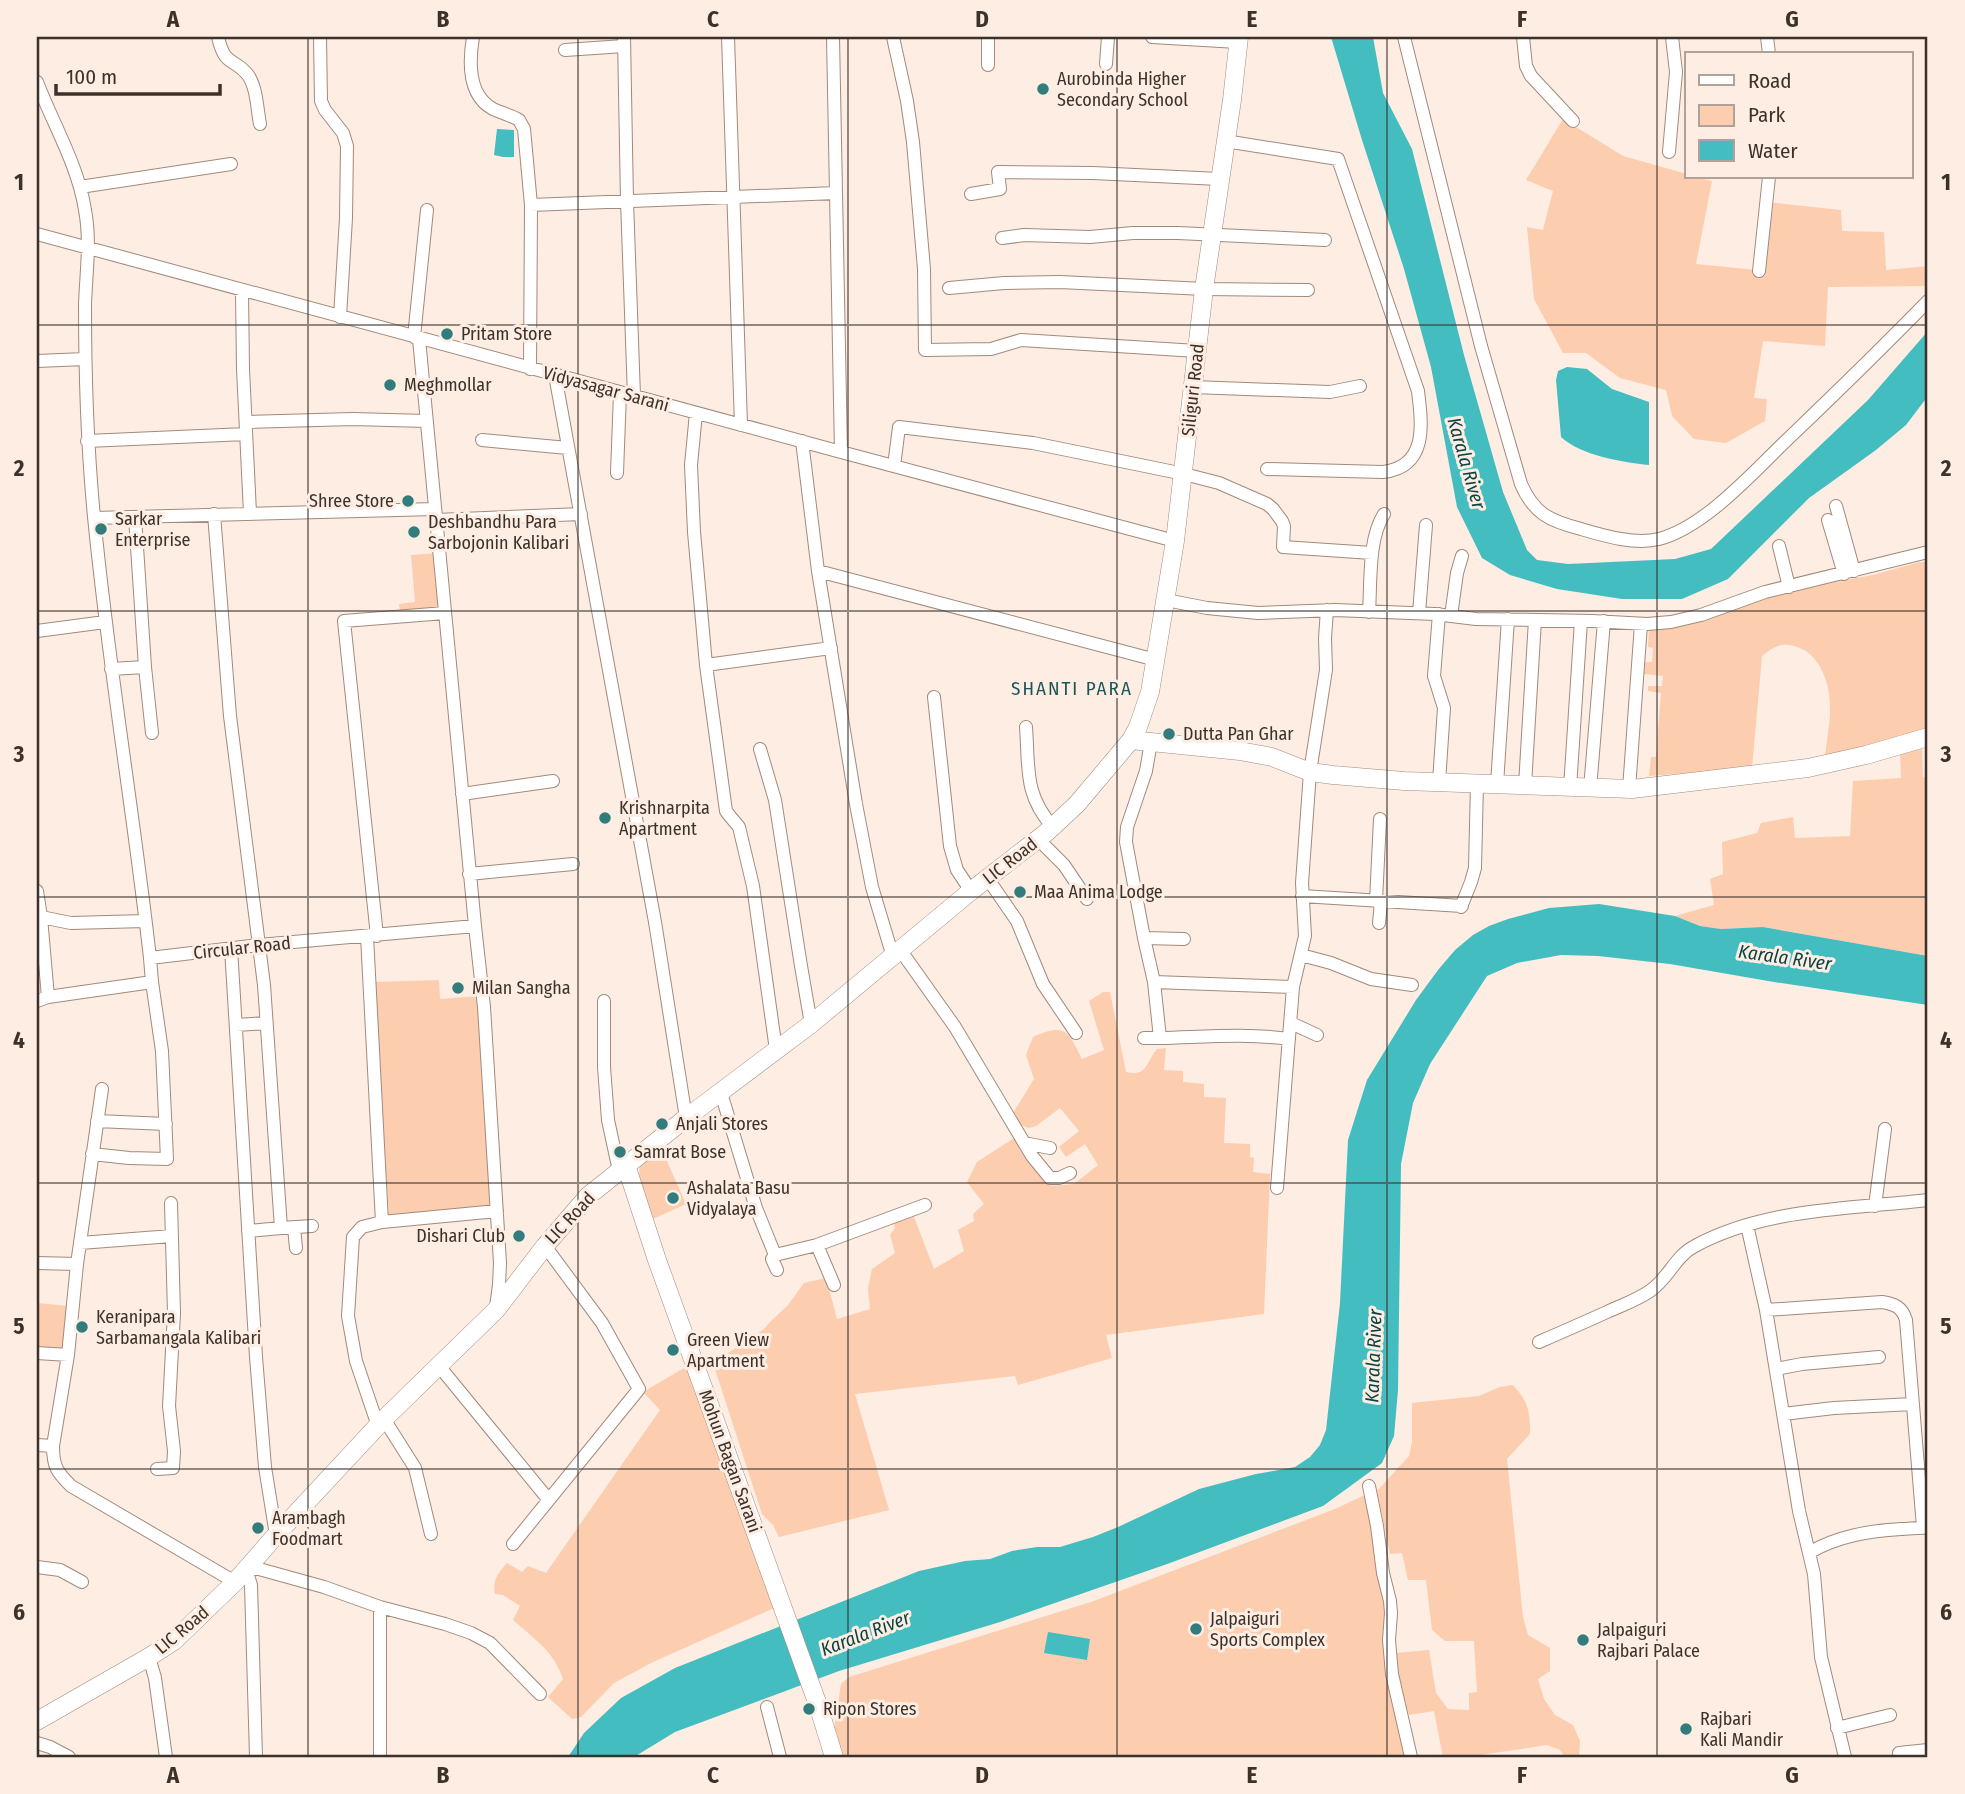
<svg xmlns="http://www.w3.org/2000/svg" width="1965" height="1794" font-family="'Fira Sans Condensed',sans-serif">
<rect width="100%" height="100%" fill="#fdede3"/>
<path fill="#fccdaf" d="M1563 119 1623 156 1687 174V177H1695L1712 181 1696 264 1757 270 1767 202 1841 210 1842 231 1884 232 1886 270 1928 266V286L1828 287 1825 346 1763 341 1754 398 1767 399 1765 421 1726 443 1694 439 1672 416 1666 390 1620 378 1586 353H1563L1534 299 1527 227 1543 230 1553 191 1526 180Z
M438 553 439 608 400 611 399 604 415 602 411 555Z
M1920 562H1928V730L1902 735 1825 759C1826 741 1831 722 1830 705 1830 683 1819 653 1797 647 1782 642 1774 646 1762 656L1752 768 1649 776 1651 757H1656L1661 693 1648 691V686H1662L1663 676 1644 674 1645 662H1652L1653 648 1648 647 1649 628 1768 594 1873 575Z
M1922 747 1923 777 1928 778V956L1763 927 1721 929 1700 926 1675 916 1714 905 1710 879 1723 874 1722 842 1757 833 1761 823 1793 817 1795 838 1850 836 1853 781 1901 778 1900 752Z
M439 980 440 999 478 996 493 1210 389 1215 374 982Z
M1103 992H1110L1126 1072C1147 1077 1145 1064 1157 1049L1166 1048 1164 1070 1183 1071V1082L1204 1084V1097L1226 1098 1224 1143 1250 1144V1157L1254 1158 1253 1172 1270 1174 1264 1314 1106 1335 1112 1358 1018 1385 1015 1376 855 1394 889 1510 779 1537 773 1525 762 1514 713 1363 764 1329 769 1323 788 1305 804 1283 826 1278 837 1319 870 1309 868 1288 872 1269 895 1253 890 1235 895 1228 893 1221 914 1217 934 1269 964 1251 958 1230 974 1221 973 1214 984 1204 967 1182 977 1162 1014 1138 1051 1186 1074 1184 1098 1165 1085 1144 1066 1157 1059 1147 1079 1131 1060 1108 1036 1126 1029 1128 1021 1125 1013 1113 1034 1079 1026 1055 1033 1037C1064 1023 1068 1030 1082 1059L1104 1050 1089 1001Z
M660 1150H662L686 1204 653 1219 639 1176 640 1164Z
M37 1303 69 1306 66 1344 59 1350 37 1348Z
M691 1364 781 1605 653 1662 614 1683 581 1717 572 1719 548 1697 563 1679C554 1651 534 1639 513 1620L520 1606 503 1595 495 1594C492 1581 498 1573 507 1563L522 1572 528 1566 546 1573 660 1410 643 1392Z
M1513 1385C1528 1401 1530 1411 1530 1434L1507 1459 1523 1617 1528 1635 1550 1648V1671L1538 1679 1544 1699 1555 1715 1573 1725 1580 1741 1579 1757H1565L1560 1750 1547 1745 1467 1757H1443L1434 1711 1409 1715 1400 1684 1396 1653 1429 1650 1436 1693 1448 1709 1469 1710V1693L1477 1692 1474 1641H1445L1432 1630 1426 1580H1408L1402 1553 1390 1554 1377 1491 1409 1456 1412 1442V1403L1479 1396 1500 1387Z
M1369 1493 1386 1600 1401 1725 1398 1729 1403 1751 1407 1752 1408 1757H841L834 1730 841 1684 849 1677 1091 1602 1335 1509Z"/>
<path fill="#43bdbf" d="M1331 37H1373L1383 93 1412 149 1464 355 1503 492 1527 550 1537 560 1568 564 1675 559 1711 549 1868 400 1928 331V396L1906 425 1876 450 1809 498 1728 579 1682 599H1622L1557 589 1510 575 1482 558 1457 507 1431 367 1404 269 1362 140Z
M497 129 514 130V157H503L494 155Z
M1567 367 1587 369 1612 389 1649 402V465C1622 462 1582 456 1561 437L1556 380 1558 371Z
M1599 904 1675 916 1700 926 1721 929 1763 927 1928 956V1005L1774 982 1670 964 1598 956 1561 955 1517 963 1487 976 1430 1064 1413 1103 1401 1164 1398 1390 1394 1436 1382 1463 1323 1506 1170 1563 1000 1622 839 1671 675 1732 634 1757H568L584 1733 621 1698 675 1668 919 1571 965 1561 990 1559 1012 1551 1037 1547H1060L1093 1537 1118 1527 1199 1489 1256 1474 1295 1467 1310 1457 1320 1445 1326 1430 1340 1303 1348 1140 1367 1080 1416 1000 1438 970 1455 950 1473 935 1489 926 1508 919 1549 908Z
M1048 1632 1090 1639 1087 1660 1044 1653Z"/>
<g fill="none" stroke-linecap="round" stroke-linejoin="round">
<g stroke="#a28a7b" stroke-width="14">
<path id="street" d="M218 37C225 68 234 57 248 75 257 88 257 109 260 124
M320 37 321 101 325 110 343 133 347 146 346 218 340 317
M473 37C469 61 467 95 493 109 501 113 511 115 519 120L524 129 531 205 530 369
M624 37 627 201 634 396
M728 37 741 425
M833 37 841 452
M893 37 907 101 913 142 924 269 925 350 991 349 1021 340 1197 351
M988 37V65
M1152 37 1238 42
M1404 37 1481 346 1521 484C1534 514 1550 521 1581 529 1605 536 1635 545 1659 539 1706 527 1757 468 1792 435 1838 391 1884 346 1928 301
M1523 37 1526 66 1531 76 1573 121
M1767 37 1769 54
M565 50 624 46
M1106 64 1108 37
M37 82C53 124 78 165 85 210 91 242 86 273 85 305 85 372 87 439 93 506 107 658 133 807 150 958
M1225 141 1338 159 1418 391C1422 424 1428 467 1383 472L1267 469
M1669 152 1676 72 1672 37
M80 187 231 164
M971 194 1000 189 998 172 1093 173 1219 179
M531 205 836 193
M37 234 841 452 1175 541
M1002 238 1024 235 1090 237 1133 233H1178L1325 240
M1759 271 1769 177
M949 288 1004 283 1060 282 1204 289 1308 290
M242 291 243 369 250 513
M414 337 427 210
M419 339 475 926 484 1007 500 1263 499 1285 496 1307
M37 361 85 359
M555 375 655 922 686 1118
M1193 387 1330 392 1360 386
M696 413 691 465 694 532 706 665 726 811 729 815 739 827 753 886 776 1050
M246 422 353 419 426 421
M482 440 568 448
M87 441 246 434
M802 441 818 571 856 804 872 887 893 957
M894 466 899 427 1033 443 1184 474 1219 483 1267 504 1273 509 1282 521 1284 526 1283 547 1372 553
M617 473 620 393
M1836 506 1854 571
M214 514 230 716 264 985 281 1228 248 1231
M135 517 145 667 152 733
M94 518 435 509
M436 520 581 514
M1828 520 1844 574
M1779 546 1789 587
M818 571 1156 660
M1166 600 1207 608 1258 613 1335 610 1435 614 1476 619 1592 621 1647 624 1671 622 1701 615 1765 592 1928 552
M1369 612C1371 582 1368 539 1384 514
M1419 613 1426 525
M1439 614 1434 676 1444 708 1439 782
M1451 616 1457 573 1462 556
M37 631 105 622
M706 665 831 648
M111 669 145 667
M934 697 950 846 957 870 971 891
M1026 727C1029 768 1024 795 1053 827
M1151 742 1146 771 1127 827 1126 842 1144 938 1154 982 1160 1038C1204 1037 1246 1033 1289 1039
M760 749 775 800 801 966 811 1024
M1497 784 1508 619
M1525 785 1535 620
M1570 788 1581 621
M1590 789 1604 621
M1629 789 1641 624
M462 794 553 781
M1038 839 1064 865 1087 899
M469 874 573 864
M988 879 1017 921 1043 984 1076 1033
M37 891 41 917 71 923 145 921
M1302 896 1462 906
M1376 901 1380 819
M1461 907 1471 882 1475 868 1477 783
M37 917H41L48 997
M1379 923 1381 902
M367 936 382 1222 497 1211
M377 936 344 621 445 613
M1144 938 1184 939
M231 948 256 1357 265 1467 276 1535
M901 951 955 1027 1032 1156 1050 1178H1059L1070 1173
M1301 955 1331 963 1371 979 1412 985
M1154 982 1293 987
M37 1001 48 997 152 982 150 958 259 945 475 926
M604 1001V1067L608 1120 619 1171
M1291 1023 1317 1035
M236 1025 266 1023
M1144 1038H1160
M102 1089 77 1264 68 1355 53 1446C53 1467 57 1472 71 1486L235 1582
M721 1093 756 1208 775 1255 817 1245 925 1205
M97 1121 166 1124
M1024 1143 1050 1148
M92 1154 129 1158 167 1159 162 1051 152 982
M1277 1188 1293 987 1305 936 1302 883 1310 772 1326 670 1325 638 1327 610
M1875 1206 1885 1129
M1747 1225 1766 1310 1799 1511 1814 1574 1821 1657 1845 1757
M294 1227 296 1248
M281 1228 312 1226
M80 1243 172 1236
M817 1245 834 1285
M775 1255 772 1259 777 1270
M37 1263 77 1264
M1766 1310 1882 1302C1895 1304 1902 1307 1906 1320L1923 1527
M1539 1342C1562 1332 1585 1322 1607 1312 1622 1305 1637 1300 1650 1291 1669 1278 1675 1256 1695 1246 1765 1208 1851 1209 1928 1200
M37 1353 68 1355
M439 1366 548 1499
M1776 1369 1802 1364 1879 1357
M1783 1414 1834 1408 1913 1404
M384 1419 415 1468 431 1534
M378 1426 356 1361 348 1316 353 1237 362 1227 382 1222
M37 1445 53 1446
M157 1469 173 1468 174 1451 169 1406 174 1313 171 1203
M1369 1486 1377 1526 1383 1573 1390 1601 1391 1613 1389 1640 1392 1674 1411 1757
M513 1544 639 1389 602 1323 545 1246
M1810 1552C1839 1536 1868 1531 1901 1529 1910 1529 1919 1527 1928 1528
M37 1567 60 1570 82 1582
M149 1657 155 1678 166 1757
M767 1707 780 1757
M1837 1728 1890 1715
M37 1743 50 1747 69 1757
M1899 1753 1928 1750
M256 1757 251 1585 246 1569H259L324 1587 380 1607 445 1624 471 1633 490 1643 540 1694
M380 1757V1607"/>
</g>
<g stroke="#a28a7b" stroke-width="19">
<path id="secondary" d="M1131 740 1240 751 1272 757 1310 772 1333 775 1404 781 1632 789 1808 768 1866 755 1928 737
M626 1165 657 1260 818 1705 834 1757
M37 1721 149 1657 174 1641 235 1582 276 1535 384 1419 496 1310 545 1246 588 1196 686 1118 811 1024 971 891 1047 832 1077 804 1131 740 1138 727 1150 692 1175 541 1204 289 1232 100 1239 37"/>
</g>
<use href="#street" stroke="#fff" stroke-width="12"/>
<use href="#secondary" stroke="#fff" stroke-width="18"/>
</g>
<path fill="none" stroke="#3c322b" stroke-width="2" stroke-opacity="0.55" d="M308 37V1757M578 37V1757M848 37V1757M1117 37V1757M1387 37V1757M1657 37V1757M37 325H1928M37 611H1928M37 897H1928M37 1183H1928M37 1469H1928"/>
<g fill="#337c7d" stroke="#fdede3" stroke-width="2.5">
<circle cx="1043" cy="89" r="7"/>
<circle cx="447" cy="334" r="7"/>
<circle cx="390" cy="385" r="7"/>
<circle cx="408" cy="501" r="7"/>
<circle cx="101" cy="529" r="7"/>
<circle cx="414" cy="532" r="7"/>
<circle cx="1169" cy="734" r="7"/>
<circle cx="605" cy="818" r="7"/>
<circle cx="1020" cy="892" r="7"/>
<circle cx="458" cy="988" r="7"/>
<circle cx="662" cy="1124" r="7"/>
<circle cx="620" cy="1152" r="7"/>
<circle cx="673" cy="1198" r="7"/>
<circle cx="519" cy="1236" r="7"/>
<circle cx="82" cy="1327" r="7"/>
<circle cx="673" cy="1350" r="7"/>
<circle cx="258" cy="1528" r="7"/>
<circle cx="1196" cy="1629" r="7"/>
<circle cx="1583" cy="1640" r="7"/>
<circle cx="809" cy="1709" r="7"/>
<circle cx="1686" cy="1729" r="7"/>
</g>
<g text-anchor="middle" stroke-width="6" stroke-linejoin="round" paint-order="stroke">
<g font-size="18" fill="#3c322b" stroke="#fdede3" text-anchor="start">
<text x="1057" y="85">Aurobinda Higher<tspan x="1057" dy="21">Secondary School</tspan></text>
<text x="461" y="340">Pritam Store</text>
<text x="404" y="391">Meghmollar</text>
<text x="394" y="507" text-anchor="end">Shree Store</text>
<text x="115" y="525">Sarkar<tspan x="115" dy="21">Enterprise</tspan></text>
<text x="428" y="528">Deshbandhu Para<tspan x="428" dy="21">Sarbojonin Kalibari</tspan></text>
<text x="1183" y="740">Dutta Pan Ghar</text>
<text x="619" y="814">Krishnarpita<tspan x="619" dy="21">Apartment</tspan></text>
<text x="1034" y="898">Maa Anima Lodge</text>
<text x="472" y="994">Milan Sangha</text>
<text x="676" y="1130">Anjali Stores</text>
<text x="634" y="1158">Samrat Bose</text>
<text x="687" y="1194">Ashalata Basu<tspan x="687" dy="21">Vidyalaya</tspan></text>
<text x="505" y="1242" text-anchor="end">Dishari Club</text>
<text x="96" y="1323">Keranipara<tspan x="96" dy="21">Sarbamangala Kalibari</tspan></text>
<text x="687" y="1346">Green View<tspan x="687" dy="21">Apartment</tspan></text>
<text x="272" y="1524">Arambagh<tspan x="272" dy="21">Foodmart</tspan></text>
<text x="1210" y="1625">Jalpaiguri<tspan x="1210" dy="21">Sports Complex</tspan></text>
<text x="1597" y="1636">Jalpaiguri<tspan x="1597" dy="21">Rajbari Palace</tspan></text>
<text x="823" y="1715">Ripon Stores</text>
<text x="1700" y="1725">Rajbari<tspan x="1700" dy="21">Kali Mandir</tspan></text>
</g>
<g font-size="18" fill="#3c322b" stroke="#fdede3">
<text transform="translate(606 389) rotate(15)" y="6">Vidyasagar Sarani</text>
<text transform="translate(1193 390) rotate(-84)" y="6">Siliguri Road</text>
<text transform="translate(1010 861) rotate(-38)" y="6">LIC Road</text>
<text transform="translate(242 948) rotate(-6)" y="6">Circular Road</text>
<text transform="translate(570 1218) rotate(-47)" y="6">LIC Road</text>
<text transform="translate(730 1461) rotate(70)" y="6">Mohun Bagan Sarani</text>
<text transform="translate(182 1630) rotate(-40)" y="6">LIC Road</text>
</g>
<g font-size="19" font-style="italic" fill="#0b4343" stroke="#fdede3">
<text transform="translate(1467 463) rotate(74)" y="7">Karala River</text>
<text transform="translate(1785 957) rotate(8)" y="7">Karala River</text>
<text transform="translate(1373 1356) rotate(-88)" y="7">Karala River</text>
<text transform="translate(865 1633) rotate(-21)" y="7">Karala River</text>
</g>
<g font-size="19" letter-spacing="2" fill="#1b5657" stroke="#fdede3">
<text x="1072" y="695">SHANTI PARA</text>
</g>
</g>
<rect width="1965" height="1794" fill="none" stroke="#fdede3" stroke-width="77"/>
<rect x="1685" y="52" width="228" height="126" fill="#fdede3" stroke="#b0a299" stroke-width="2"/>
<rect x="1699" y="75" width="35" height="10" fill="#ffffff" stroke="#b0a299" stroke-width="2"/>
<text x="1748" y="88" font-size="21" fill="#3c322b">Road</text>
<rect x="1699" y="105" width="35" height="21" fill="#fccdaf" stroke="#b0a299" stroke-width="2"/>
<text x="1748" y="122" font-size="21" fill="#3c322b">Park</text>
<rect x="1699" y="140" width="35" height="21" fill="#43bdbf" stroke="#b0a299" stroke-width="2"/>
<text x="1748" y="158" font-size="21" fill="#3c322b">Water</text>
<path d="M56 84v10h164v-10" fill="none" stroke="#3c322b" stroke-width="3.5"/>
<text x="66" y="84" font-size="21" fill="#3c322b" stroke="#fdede3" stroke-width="5" paint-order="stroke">100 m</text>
<rect x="38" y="38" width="1888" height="1718" fill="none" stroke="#3c322b" stroke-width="2.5"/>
<g font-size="23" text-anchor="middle" font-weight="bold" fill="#3c322b">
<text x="173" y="27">A</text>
<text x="443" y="27">B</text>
<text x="713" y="27">C</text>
<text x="982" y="27">D</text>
<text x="1252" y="27">E</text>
<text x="1522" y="27">F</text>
<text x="1792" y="27">G</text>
<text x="19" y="190">1</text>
<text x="1946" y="190">1</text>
<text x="19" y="476">2</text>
<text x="1946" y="476">2</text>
<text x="19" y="762">3</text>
<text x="1946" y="762">3</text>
<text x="19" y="1048">4</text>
<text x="1946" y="1048">4</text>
<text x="19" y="1334">5</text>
<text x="1946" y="1334">5</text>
<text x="19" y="1620">6</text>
<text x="1946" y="1620">6</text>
<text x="173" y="1783">A</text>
<text x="443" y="1783">B</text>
<text x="713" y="1783">C</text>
<text x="982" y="1783">D</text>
<text x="1252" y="1783">E</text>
<text x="1522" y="1783">F</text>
<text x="1792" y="1783">G</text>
</g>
</svg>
